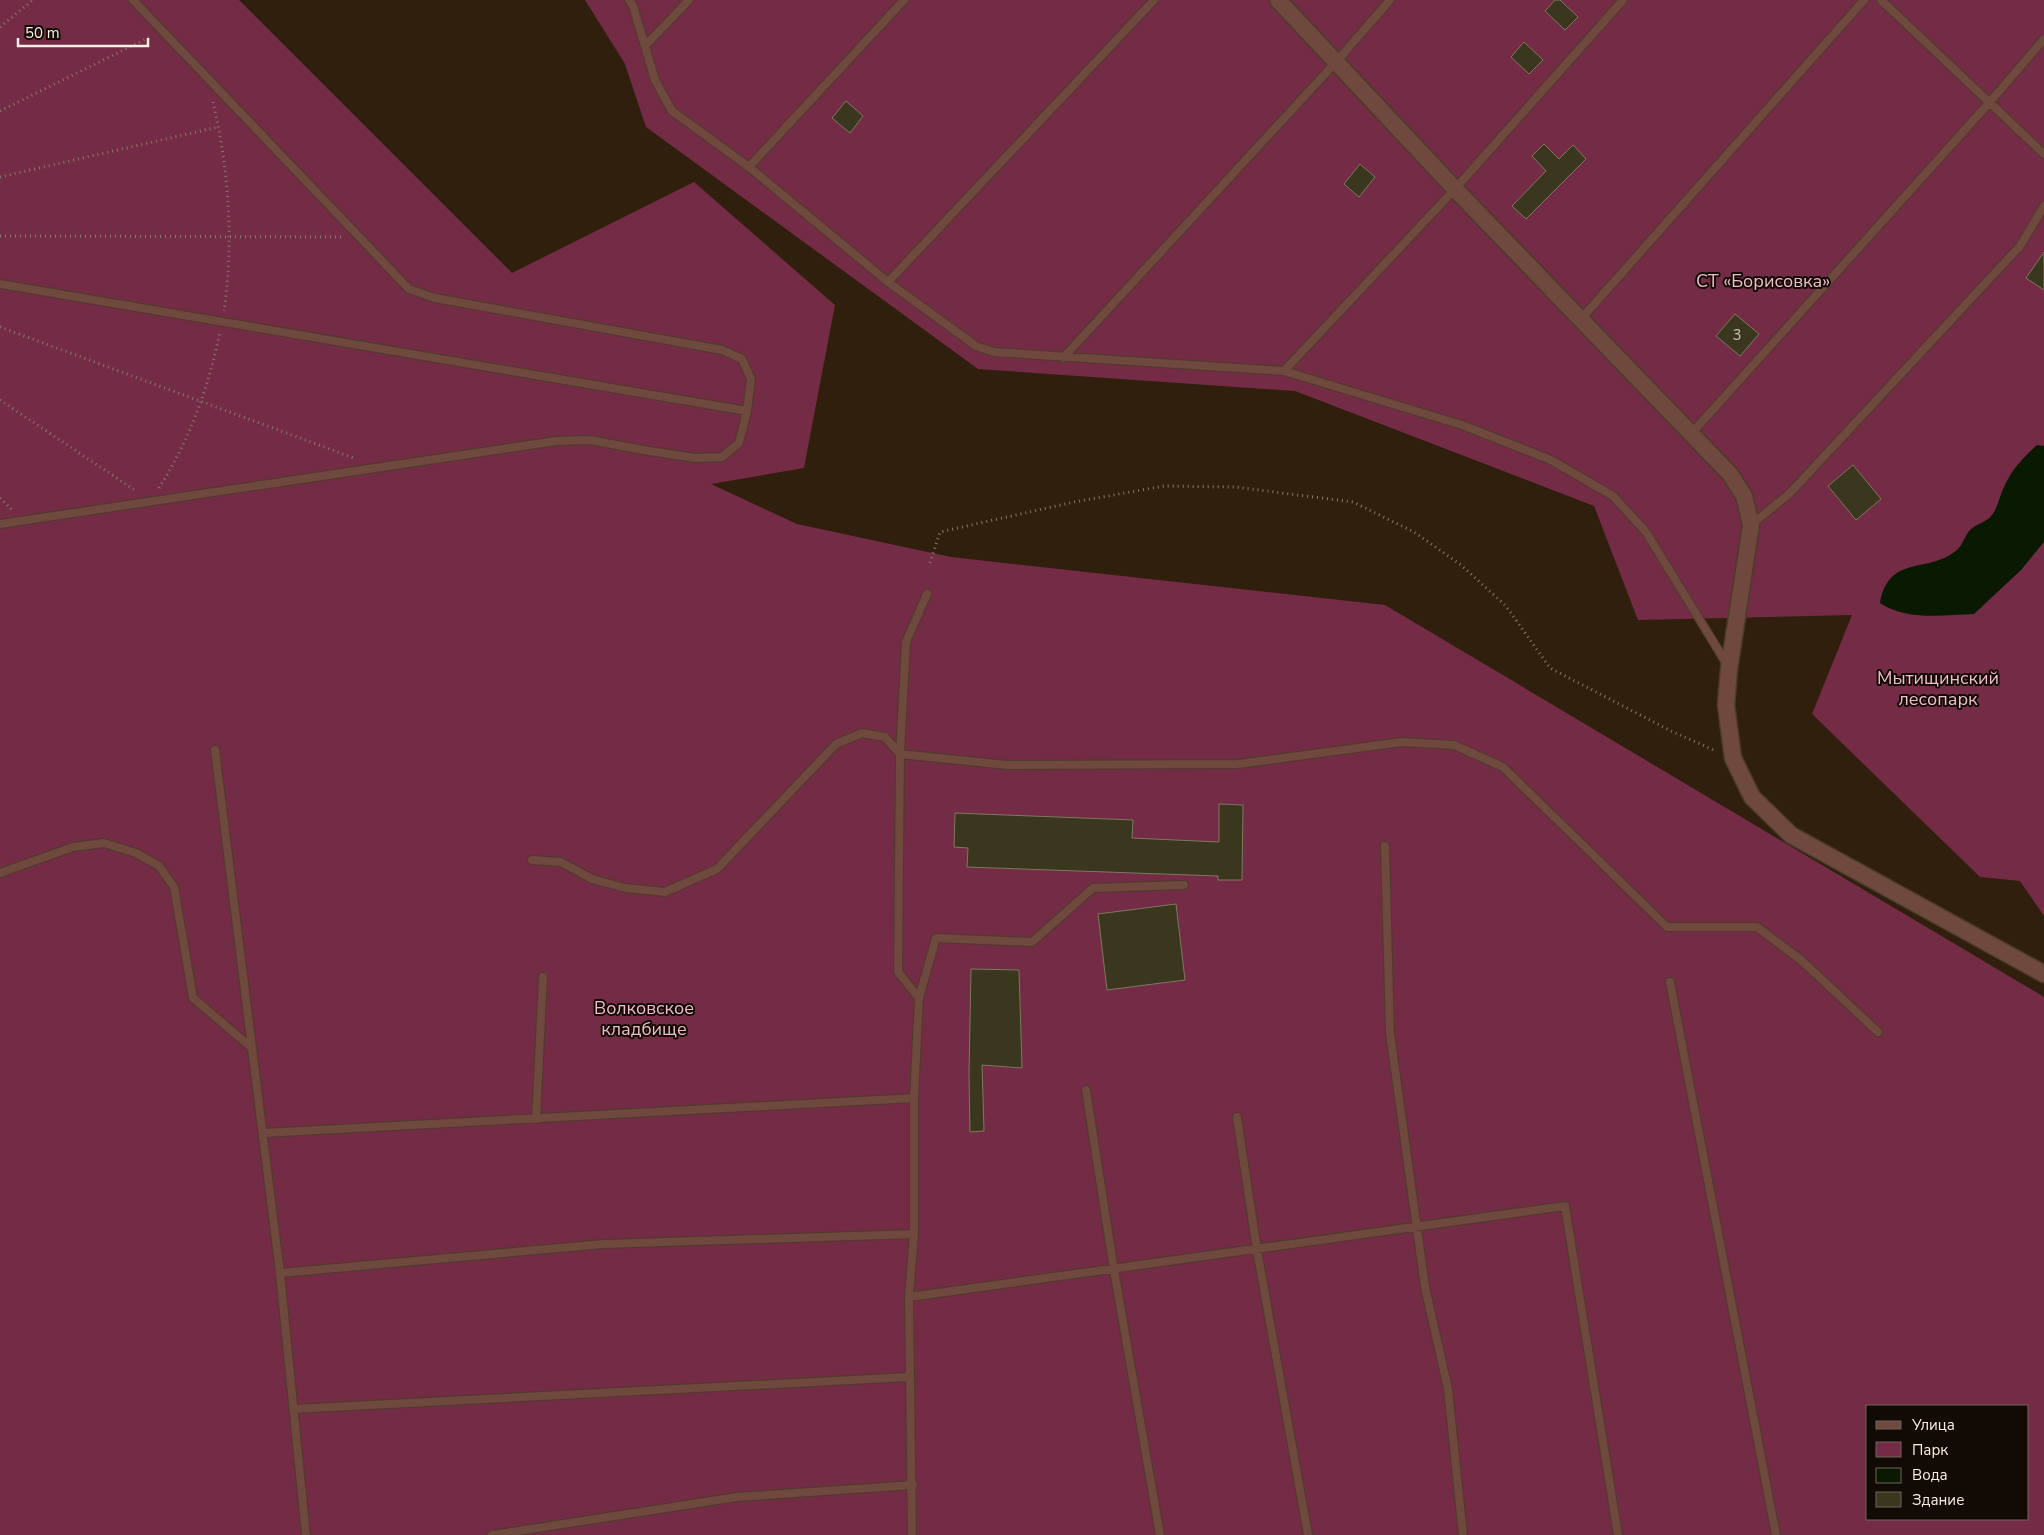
<svg xmlns="http://www.w3.org/2000/svg" width="2044" height="1535" font-family="'Nunito Sans',sans-serif">
<rect width="100%" height="100%" fill="#2f1f0c"/>
<path fill="#742b46" fill-rule="evenodd" d="M0 0H239L512 273 694 182 835 305 804 468 711 484 797 524 951 557 1385 605 2044 997V1535H0ZM1868 1406H2028V1519H1868Z
M585 0H2044V916L2020 881 1980 877 1812 714 1852 615 1638 620 1594 506 1295 391 978 369 646 127 625 64Z"/>
<path fill="#091902" d="M2037 445 2044 446V542L2021 570 1974 614C1944 615 1906 621 1880 603 1889 553 1929 575 1958 549 1963 544 1965 535 1970 530 1976 524 1987 522 1992 515 1998 507 2000 495 2004 487 2012 469 2023 458 2037 445Z"/>
<path fill="#3a371e" stroke="#7d795e" d="M1555 0H1560L1578 17 1565 30 1545 11Z
M1524 42 1543 60 1529 74 1511 57Z
M846 101 863 116 850 133 832 118Z
M1544 144 1559 159 1573 145 1586 159 1526 219 1512 206 1546 171 1532 156Z
M1360 164 1375 177 1359 197 1344 184Z
M2044 252V290L2026 278Z
M1735 314 1759 334 1740 356 1716 336Z
M1853 465 1881 499 1856 520 1828 486Z
M1219 804 1243 805 1242 880H1218V876L967 867 968 848 954 847 955 813 1133 820 1132 838 1219 842Z
M1176 904 1185 980 1107 990 1098 914Z
M971 969 1019 970 1022 1068 982 1065 984 1131 970 1132 969 1074Z"/>
<g fill="none" stroke-linecap="round" stroke-linejoin="round">
<g stroke="#4b3c2a" stroke-width="10">
<path id="lane" d="M629 0 633 6 655 80 672 111 749 167 888 282 976 346 994 352 1284 371 1462 425 1551 460 1613 496 1646 532 1728 666
M1881 0 2044 154
M645 46 689 0
M749 167 904 0
M888 282 1154 0
M0 284 747 411
M1581 319 1864 0
M1063 358 1336 62 1390 0
M1284 371 1455 189 1623 0
M1691 434 1989 103 2044 39
M0 524 556 441 590 440 643 450 695 458 722 457 739 443 747 411 751 379 742 359 722 350 435 298 409 289 133 0
M1751 525 1790 493 2020 246 2044 206
M215 750 252 1048
M1385 846 1390 1033 1425 1287 1448 1389 1463 1535
M532 860 561 862 592 879 625 888 665 892 717 869 836 744 862 733 885 737 900 754 906 642 927 594
M0 873 73 847 104 843 136 853 159 866 174 887 193 998 252 1048 280 1273 306 1535
M1670 982 1776 1535
M919 998 936 938 1032 942 1093 888 1184 885
M1086 1090 1114 1270 1160 1535
M1237 1117 1257 1250 1308 1535
M536 1119 543 977
M263 1133 914 1098
M280 1273 604 1244 914 1234
M909 1297 1565 1206 1618 1535
M293 1409 909 1377
M492 1535 737 1497 913 1485
M912 1535 909 1297 914 1234V1098L919 998 898 972 900 754 1007 765 1238 764 1402 742 1454 745 1503 767 1667 927H1757L1801 960 1878 1032"/>
</g>
<g stroke="#4b3c2a" stroke-width="19">
<path id="street" d="M1278 0 1455 189 1730 474 1744 496 1751 525 1729 669 1726 705 1733 758 1752 797 1791 835 2044 974"/>
</g>
<path stroke="#877969" stroke-width="3" stroke-dasharray="1 4" stroke-linecap="butt" d="M0 27 33 0
M213 102C229 171 234 241 224 311
M0 111 152 36
M0 177 218 127
M0 236 342 237
M0 327 354 458
M0 400 136 491
M159 488C190 439 208 389 220 332
M0 498 12 510
M930 563 940 532 1074 502 1164 486 1235 487 1353 502 1414 532 1461 565 1506 606 1550 668 1671 731 1716 751"/>
<use href="#lane" stroke="#6f483e" stroke-width="8"/>
<use href="#street" stroke="#6f483e" stroke-width="16"/>
</g>
<g text-anchor="middle" stroke-width="4" stroke-linejoin="round" paint-order="stroke">
<g font-size="15" fill="#cac0b1">
<text x="1737" y="340">3</text>
</g>
<g font-size="18" fill="#f1bdcb" stroke="#120a04">
<text x="1763" y="287">СТ «Борисовка»</text>
<text x="1938" y="684">Мытищинский<tspan x="1938" dy="21">лесопарк</tspan></text>
<text x="644" y="1014">Волковское<tspan x="644" dy="21">кладбище</tspan></text>
</g>
</g>
<rect x="1866" y="1405" width="162" height="115" fill="#120a04" stroke="#6f655d"/>
<rect x="1876" y="1421" width="25" height="8" fill="#6f483e" stroke="#6f655d"/>
<text x="1912" y="1430" font-size="15" fill="#faeee2">Улица</text>
<rect x="1876" y="1442" width="25" height="15" fill="#742b46" stroke="#6f655d"/>
<text x="1912" y="1455" font-size="15" fill="#faeee2">Парк</text>
<rect x="1876" y="1468" width="25" height="15" fill="#091902" stroke="#6f655d"/>
<text x="1912" y="1480" font-size="15" fill="#faeee2">Вода</text>
<rect x="1876" y="1492" width="25" height="15" fill="#3a371e" stroke="#6f655d"/>
<text x="1912" y="1505" font-size="15" fill="#faeee2">Здание</text>
<path d="M18 38v8h130v-8" fill="none" stroke="#faeee2" stroke-width="2.5"/>
<text x="25" y="38" font-size="15" fill="#faeee2" stroke="#120a04" stroke-width="4" paint-order="stroke">50 m</text>
</svg>
